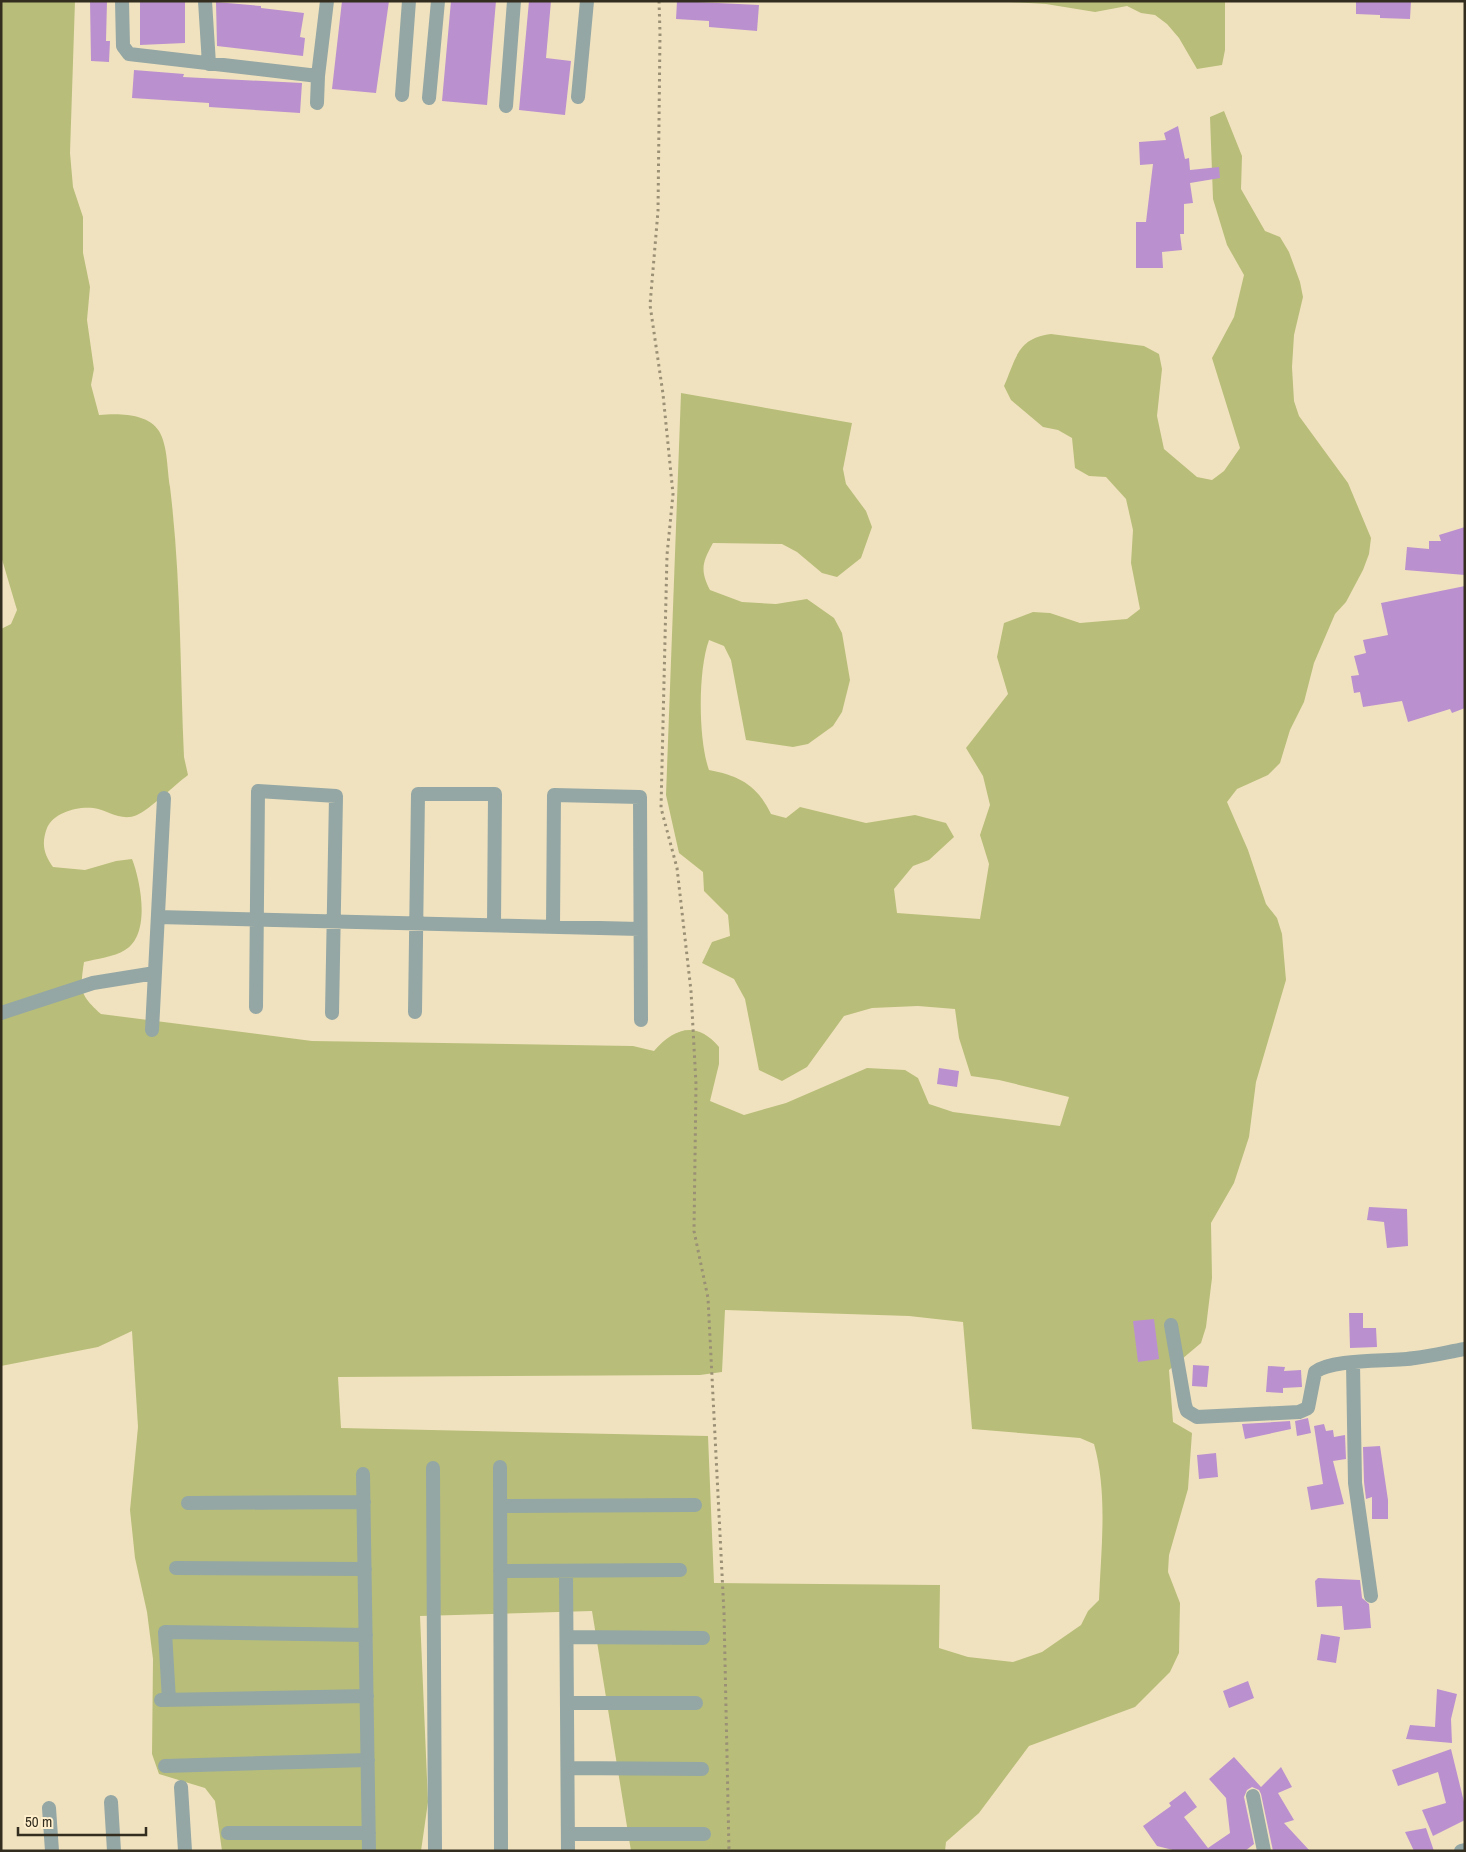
<svg xmlns="http://www.w3.org/2000/svg" width="1466" height="1852" font-family="'Archivo Narrow',sans-serif">
<rect width="100%" height="100%" fill="#f1e2bf"/>
<path fill="#b8be79" fill-rule="evenodd" d="M1 1H75L70 153 73 187 83 217V253L90 287 87 320 94 369 91 385 99 415C118 413 148 413 159 431 168 446 167 470 170 487 181 577 180 667 184 757L188 775C176 784 149 810 137 815 121 822 108 810 93 808 77 806 53 813 47 828 41 844 44 854 53 867L85 870 116 861 132 859C141 882 151 935 125 950 114 957 96 959 84 962 80 990 79 994 101 1014L312 1041 633 1046 654 1051C675 1027 697 1021 719 1047V1064L710 1101 744 1115 786 1103 867 1068 905 1070 918 1078 929 1104 953 1112 1060 1126 1069 1097 999 1080 971 1076 959 1038 955 1009 918 1006 872 1008 844 1016 807 1067 782 1081 759 1070 745 999 734 979 702 963 712 942 730 936 728 915 704 891 703 872 679 853 666 795 681 393 852 423 843 469 846 484 866 511 872 527 861 558 837 577 822 573 797 552 782 544 713 543C702 563 700 570 710 590L742 602 776 604 807 599 834 618 842 633 850 680 842 712 833 726 808 744 793 747 746 740 731 660 724 646 709 640C698 670 698 739 709 770 740 776 757 785 771 814L786 818 800 807 866 823 915 815 946 823 954 837 929 860 913 866 894 889 897 913 980 919 989 864 980 835 990 805 983 776 966 748 1008 694 997 657 1004 623 1033 612 1050 613 1080 623 1127 619 1140 609 1131 563 1133 530 1126 499 1106 477 1089 476 1075 468 1072 438 1058 430 1043 427 1011 400 1004 386C1016 359 1017 338 1051 334L1144 346 1159 354 1162 369 1157 416 1164 449 1197 477 1212 480 1224 471 1240 448 1212 358 1234 317 1244 275 1227 245 1213 199 1210 117 1224 111 1242 156 1241 189 1265 231 1280 237 1289 252 1300 282 1303 297 1294 335 1292 367 1294 401 1299 416 1348 483 1371 538 1369 554 1363 570 1346 602 1335 614 1314 663 1304 702 1290 730 1280 763 1268 775 1237 789 1227 802 1248 850 1266 904 1277 918 1282 934 1286 980 1256 1082 1249 1137 1234 1183 1211 1223 1212 1278 1206 1327 1201 1343 1169 1370 1173 1422 1192 1433 1188 1489 1169 1555 1168 1572 1180 1603 1179 1653 1170 1672 1135 1707 1029 1746 979 1813 946 1842 945 1851H631L592 1611 420 1616 428 1802 421 1851H222L215 1801 205 1788 159 1774 152 1754 153 1659 147 1612 135 1558 130 1510 138 1427 132 1331 98 1347 1 1366V629L11 624 17 610 1 556ZM725 1310 909 1316 963 1322 972 1429 1080 1438 1094 1444C1108 1494 1101 1549 1099 1600L1088 1611 1081 1625 1042 1652 1013 1662 968 1657 939 1648 940 1585 714 1583 708 1436 341 1428 338 1377 700 1375 722 1372Z
M994 1H1225V50L1222 65 1197 69 1179 38 1167 24 1155 15 1141 13 1127 6 1095 12 1046 4Z"/>
<path fill="#bb90cf" d="M90 1H107L106 41H110L109 62 91 61Z
M140 1H185V43L140 45Z
M342 1H389L376 93 332 89Z
M451 1H496L487 105 442 101Z
M529 1H551L546 58 571 61 565 115 519 110Z
M677 1 759 5 757 31 709 27V21L676 19Z
M1356 1H1411L1410 19 1380 18V15L1356 14Z
M216 2 261 6V8L304 13 300 37 305 38 303 56 217 46Z
M134 70 184 74 183 77 302 83 300 113 209 107V103L132 98Z
M1178 126 1185 159 1189 158 1190 170 1219 167 1220 178 1190 183 1193 203 1184 204V234H1180L1182 250 1162 252 1163 268H1136V222H1146L1153 164 1140 165 1139 142 1166 140 1164 133Z
M1465 527V575L1405 570 1407 547 1429 549V541H1441L1439 535Z
M1465 586V708L1452 713 1450 709 1408 722 1402 701 1363 707 1360 692 1354 693 1351 676 1359 675 1354 656 1366 653 1363 640 1388 635 1381 603Z
M939 1068 959 1071 957 1087 937 1084Z
M1369 1207 1407 1209 1408 1246 1387 1248 1384 1222 1367 1220Z
M1349 1313H1363V1328H1376L1377 1347 1350 1348Z
M1154 1319 1159 1359 1138 1362 1133 1321Z
M1193 1365 1209 1366 1207 1387 1192 1386Z
M1268 1366 1285 1367 1284 1371 1301 1370 1302 1387 1283 1388V1393L1266 1392Z
M1308 1418 1311 1433 1297 1436 1295 1421Z
M1290 1421 1291 1429 1245 1439 1242 1424Z
M1324 1424 1326 1431 1333 1430 1334 1437 1345 1435 1346 1459 1333 1461 1344 1504 1311 1510 1307 1487 1323 1484 1314 1426Z
M1380 1446 1388 1500V1519H1372V1497L1366 1499 1364 1482 1363 1447Z
M1216 1453 1218 1477 1199 1479 1197 1455Z
M1318 1578 1360 1580 1362 1598 1369 1604 1371 1628 1344 1630 1342 1606 1317 1607 1315 1581Z
M1321 1634 1340 1637 1336 1663 1317 1660Z
M1248 1681 1254 1698 1229 1708 1223 1691Z
M1437 1689 1457 1694 1451 1719 1452 1743 1406 1739 1410 1725 1435 1727Z
M1451 1749 1465 1806V1820L1433 1836 1422 1810 1446 1803 1438 1772 1398 1786 1392 1770Z
M1234 1757 1261 1787 1281 1767 1292 1787 1278 1793 1294 1820 1284 1823 1310 1851H1273L1261 1794 1259 1790 1252 1787 1247 1790 1244 1797 1254 1844 1245 1851H1177L1157 1846 1143 1826 1171 1806 1169 1803 1185 1791 1197 1807 1184 1817 1208 1848 1230 1833 1226 1798 1209 1779Z
M1426 1828 1434 1851H1414L1405 1832Z"/>
<g fill="none" stroke-linecap="round" stroke-linejoin="round">
<path stroke="#9a9076" stroke-width="3" stroke-dasharray="2.5 4" stroke-linecap="butt" d="M659 1 660 33 658 211 650 305 663 394 673 494 667 555 661 808 677 868 691 991 696 1084 694 1231 708 1298 724 1613 729 1851"/>
<path stroke="#94a7a4" stroke-width="14" d="M122 1 123 46 129 54 318 76 327 1
M205 1 209 64
M402 95 409 1
M578 97 587 1
M429 98 438 1
M317 103 318 76
M506 106 514 1
M158 917 640 929
M553 927 554 795 640 797 641 1020
M256 1007 258 791 336 796 332 1013
M415 1012 418 794H495L494 925
M1 1013 93 983 155 973
M152 1030 164 798
M1171 1325 1185 1405 1187 1411 1197 1417 1299 1412 1308 1408 1315 1372C1333 1358 1391 1362 1415 1358 1432 1356 1448 1352 1465 1349
M1353 1363 1355 1483 1371 1596
M500 1467 501 1851
M433 1468 435 1851
M363 1474 369 1851
M188 1503 364 1502
M500 1506 695 1505
M176 1568 365 1569
M500 1571 680 1570
M566 1572 568 1851
M567 1637 703 1638
M161 1700 367 1696
M169 1700 165 1632 366 1635
M567 1703H696
M165 1766 368 1760
M568 1768 702 1769
M181 1787 185 1851
M1253 1796 1264 1851
M111 1802 114 1851
M49 1808 52 1851
M228 1833H369
M568 1834H704
M1461 1851 1465 1850"/>
</g>
<rect width="1466" height="1852" fill="none" stroke="#332d1f" stroke-width="5"/>
<path d="M18 1827v8h128v-8" fill="none" stroke="#332d1f" stroke-width="2.5"/>
<text x="25" y="1827" font-size="15" fill="#332d1f" stroke="#ffefcc" stroke-width="4" paint-order="stroke">50 m</text>
</svg>
